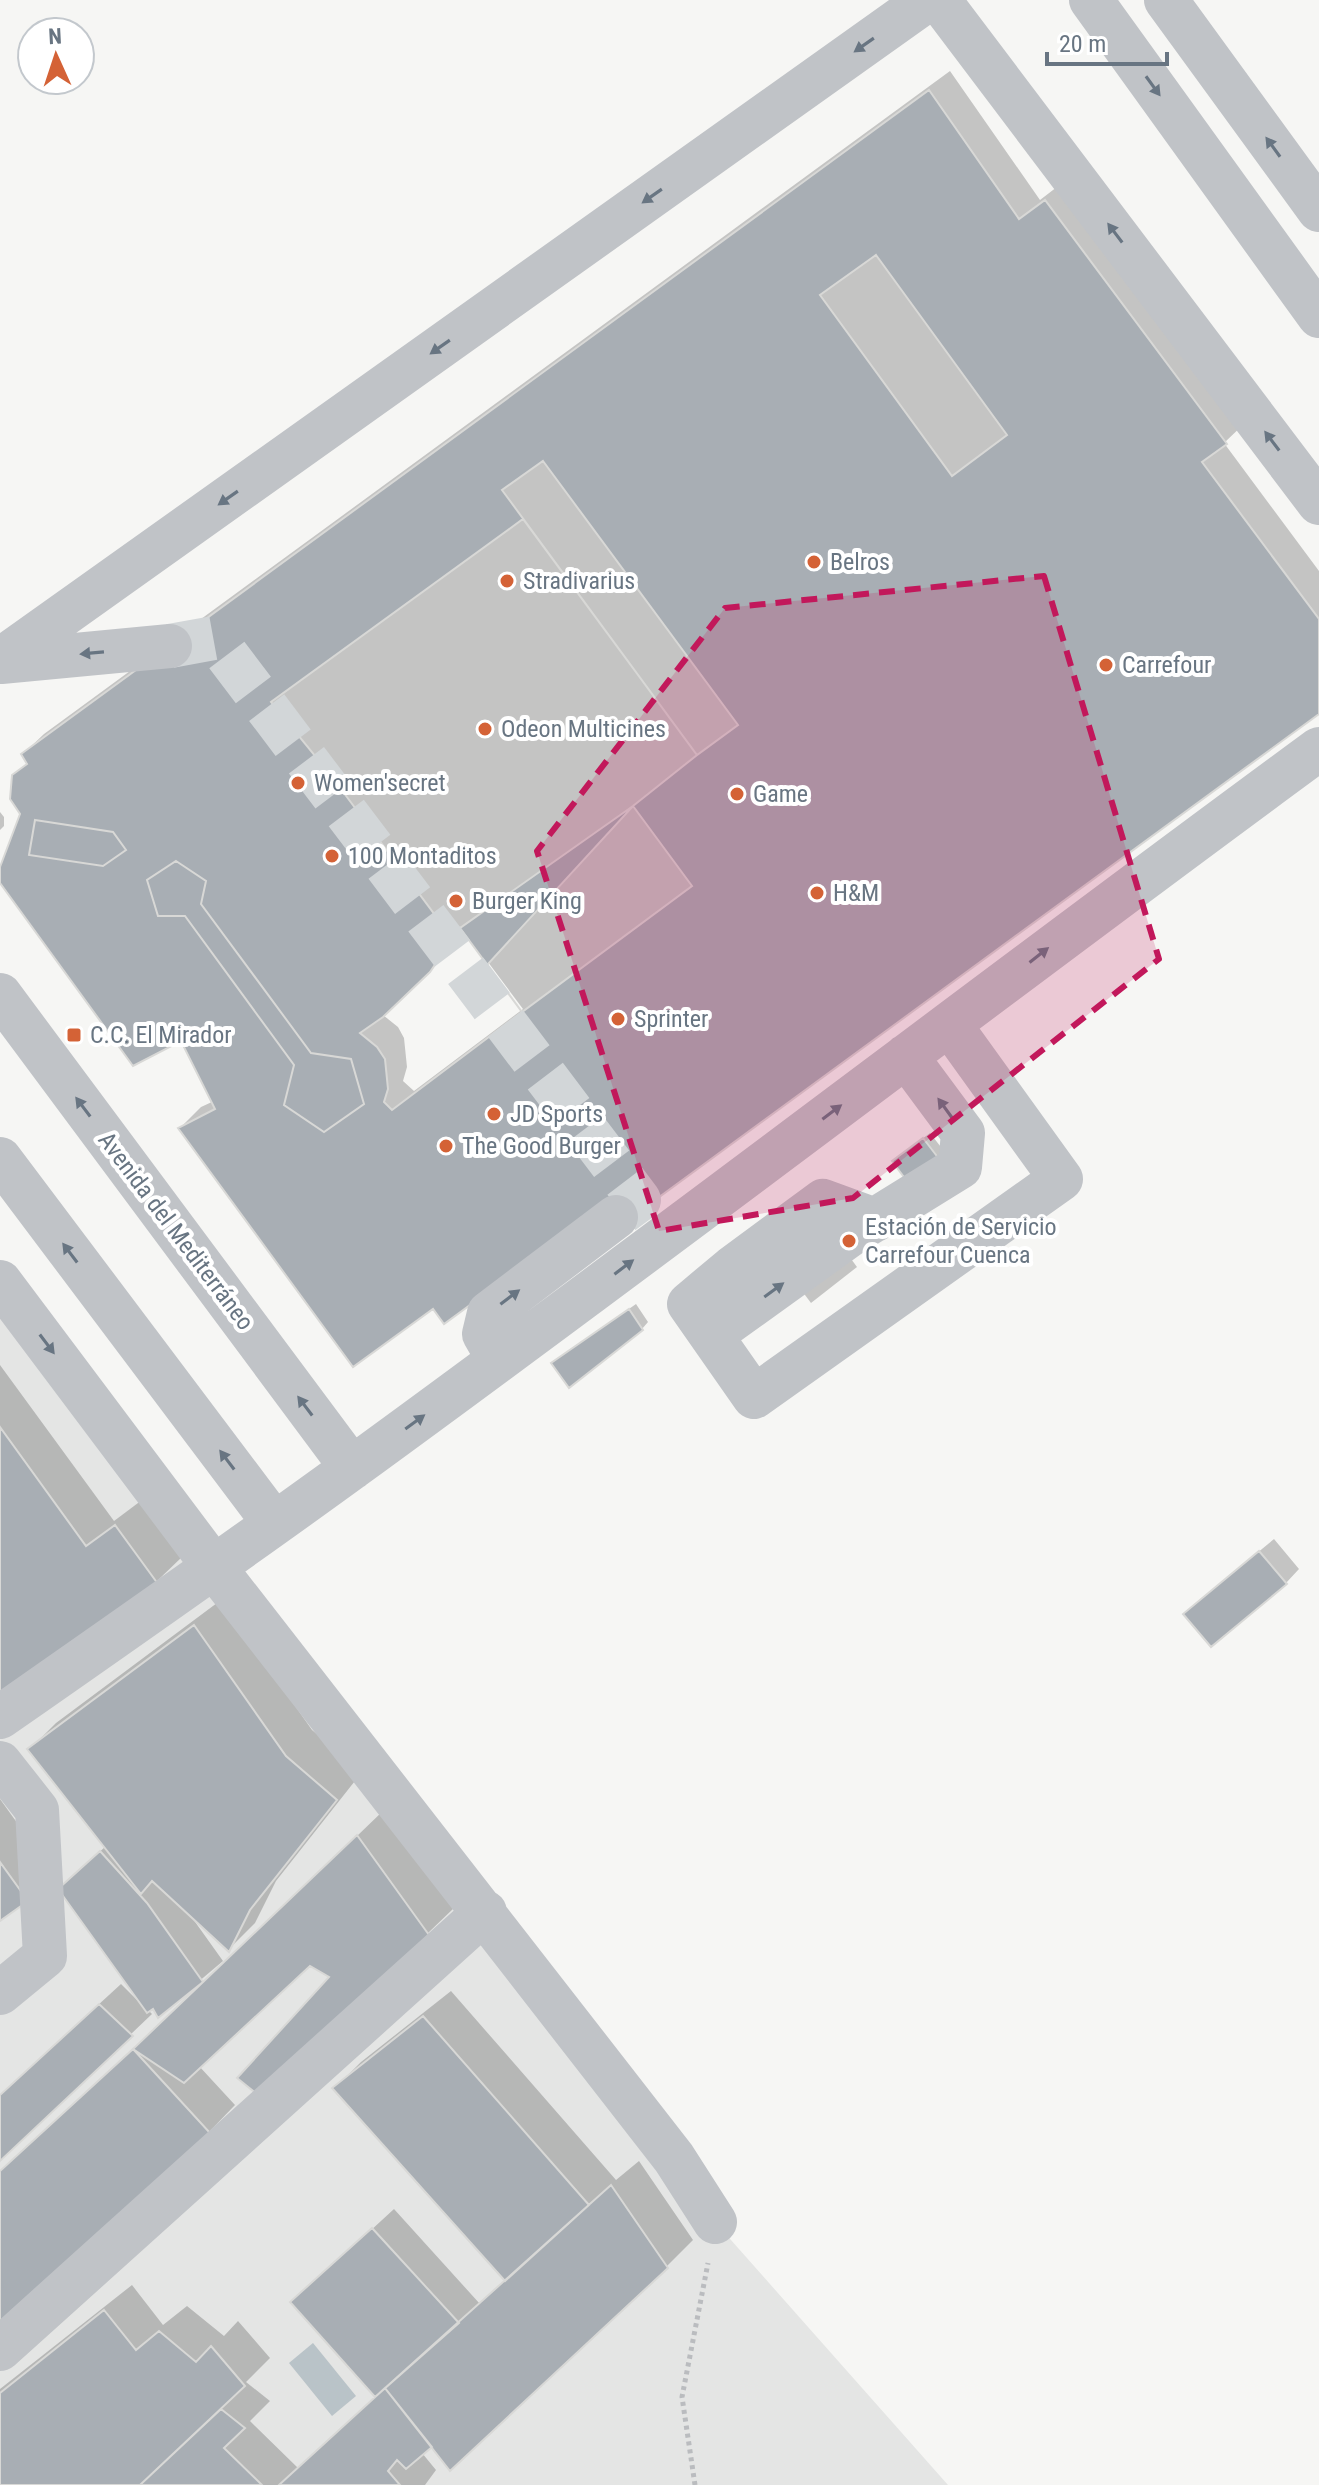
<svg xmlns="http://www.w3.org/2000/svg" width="1319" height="2485" font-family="'Roboto Condensed',sans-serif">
<rect width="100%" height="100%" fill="#f6f6f4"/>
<path fill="#e4e5e4" d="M0 1282 715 2222 948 2485H0Z"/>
<path fill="#b9c3c8" d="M313 2343 356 2396 332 2416 289 2363Z"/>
<path fill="#0003" fill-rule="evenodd" d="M950 71 1040 200 1066 180 1246 422 1224 443 1319 571V711L608 1202 434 1306 180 1128 201 1107 214 1101 182 1039 0 880V872L23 813 14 776 28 762 23 754 44 734ZM464 930 523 1009 414 1091 403 1081 407 1067 404 1038 398 1027 383 1015 450 949Z
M0 812 4 817V826L0 830Z
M930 1133 951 1160 901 1155Z
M810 1203 857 1267 811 1303 763 1239Z
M636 1304 648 1322 642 1329 560 1357Z
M0 1365 114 1521 142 1500 183 1556 156 1582 0 1695Z
M1274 1539 1299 1569 1286 1583 1200 1600Z
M221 1600 312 1730 362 1772 276 1881 255 1923 229 1949 193 1919 223 1961 159 2015 154 2007 148 2010 152 2014 0 2159V2095L121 1984 137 2000 139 1999 81 1869 106 1846 30 1749 56 1723Z
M0 1799 53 1873 0 1918Z
M384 1810 455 1907 428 1933 258 2093 332 1976 310 1964 199 2066 235 2105 209 2132 0 2172 161 2025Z
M451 1991 616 2180 639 2161 693 2240 667 2266 422 2453 436 2470 425 2485H0V2389L132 2285 163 2325 187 2306 224 2336 238 2321 270 2358 246 2382 270 2401 250 2421 298 2468 377 2397 293 2302 394 2209 480 2304 506 2280 335 2088 361 2062Z"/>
<path fill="#a8aeb4" stroke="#d8d8d6" stroke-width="2" fill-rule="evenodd" d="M929 90 1019 219 1045 200 1227 444 1202 462 1319 619V714L621 1225 607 1205 444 1324 433 1309 353 1367 178 1128 215 1109 181 1041 133 1066 0 883V867L20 814 10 799 12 775 27 764 21 754ZM35 820 113 832 126 850 103 866 29 855ZM176 861 206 881 201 904 311 1053 351 1059 364 1104 324 1132 284 1105 294 1065 185 916H158L147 880ZM460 928 522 1012 392 1110 384 1102 388 1089 385 1059 377 1047 360 1033 383 1017 430 972Z
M876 255 1007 435 952 476 820 295Z
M543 461 738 725 697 755 502 490Z
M523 519 697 755 633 806 450 935 329 773 271 702Z
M633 806 692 886 522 1012 487 965Z
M35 820 113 832 126 850 103 866 29 855Z
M176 861 206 881 201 904 311 1053 351 1059 364 1104 324 1132 284 1105 294 1065 185 916H158L147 880Z
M923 1138 946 1168 915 1192 892 1161Z
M629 1309 643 1330 569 1388 551 1363Z
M0 1427 86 1546 115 1525 158 1584 0 1698Z
M1259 1551 1287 1584 1211 1647 1183 1614Z
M194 1625 286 1756 337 1800 250 1910 229 1952 152 1881 141 1894 27 1749Z
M357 1835 429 1935 258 2095 237 2078 329 1977 310 1966 184 2083 133 2049Z
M100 1851 147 1903 203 1982 158 2018 153 2009 147 2013 58 1889Z
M0 1862 28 1901 0 1921Z
M99 2004 133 2036 0 2161V2095Z
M423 2016 589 2205 505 2281 332 2088Z
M133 2049 210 2133 0 2336V2171Z
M611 2185 668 2268 450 2471 385 2388Z
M372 2228 459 2323 375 2397 290 2302Z
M104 2310 136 2350 159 2331 196 2362 211 2346 245 2386 140 2485H0V2393Z
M385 2388 432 2447 406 2469 397 2460 388 2471 400 2485H279Z
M221 2409 245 2428 224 2448 262 2485H140Z"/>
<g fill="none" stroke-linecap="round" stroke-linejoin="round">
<path stroke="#d2d6d8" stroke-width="44" stroke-dasharray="44 22" stroke-linecap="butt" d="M170 646 214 638 639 1200 616 1217"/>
<path stroke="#babcbf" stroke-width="5" stroke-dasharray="4 4" stroke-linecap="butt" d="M695 2485 682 2397 708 2263"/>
<path stroke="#c0c3c7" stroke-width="44" d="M939 0 1319 503
M1091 0 1319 316
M1166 0 1319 210
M0 660 927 0
M1 662 170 646
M0 995 352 1468
M0 1159 274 1523
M875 1220 823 1201 732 1268 689 1304 754 1397 1061 1179 950 1025
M0 1282 214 1567 674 2158 715 2222
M711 1335 850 1235 960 1167 963 1133 906 1056
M499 1360 484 1334 489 1313 616 1217
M0 1717C119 1634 238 1551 356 1465 679 1230 996 986 1319 749
M0 1763 37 1810 45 1956 0 1993
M0 2349 485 1912"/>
</g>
<defs><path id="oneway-solid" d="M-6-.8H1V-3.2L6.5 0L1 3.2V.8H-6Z" transform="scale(2)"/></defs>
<g fill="#687582">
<use href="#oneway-solid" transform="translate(864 45) rotate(145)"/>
<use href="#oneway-solid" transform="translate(1153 86) rotate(54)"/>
<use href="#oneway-solid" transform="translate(1273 147) rotate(-126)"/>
<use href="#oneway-solid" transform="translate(652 196) rotate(145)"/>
<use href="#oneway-solid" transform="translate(1115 233) rotate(-127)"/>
<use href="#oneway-solid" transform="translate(440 347) rotate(145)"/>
<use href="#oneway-solid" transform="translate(1272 441) rotate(-127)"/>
<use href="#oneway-solid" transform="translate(228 498) rotate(145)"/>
<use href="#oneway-solid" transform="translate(92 653) rotate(175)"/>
<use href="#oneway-solid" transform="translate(1039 955) rotate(-38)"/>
<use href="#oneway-solid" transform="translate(83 1107) rotate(-127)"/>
<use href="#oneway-solid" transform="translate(945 1108) rotate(-126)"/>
<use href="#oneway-solid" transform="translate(832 1112) rotate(-37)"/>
<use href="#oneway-solid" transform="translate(70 1253) rotate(-127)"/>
<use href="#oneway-solid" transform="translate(624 1267) rotate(-37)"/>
<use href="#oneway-solid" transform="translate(774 1290) rotate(-36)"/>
<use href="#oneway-solid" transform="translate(510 1297) rotate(-37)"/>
<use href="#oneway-solid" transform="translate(47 1344) rotate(53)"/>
<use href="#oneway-solid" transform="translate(305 1406) rotate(-127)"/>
<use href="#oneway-solid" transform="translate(415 1422) rotate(-36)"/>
<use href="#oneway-solid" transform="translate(227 1460) rotate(-127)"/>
</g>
<path fill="#c2185b" fill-opacity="0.2" stroke="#c2185b" stroke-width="6" stroke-dasharray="16 10" stroke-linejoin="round" d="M1044 576 1159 959 853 1198 659 1231 537 851 725 608Z"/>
<g fill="#d46236" stroke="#fff" stroke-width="3">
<circle cx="814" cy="562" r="8"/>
<circle cx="507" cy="581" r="8"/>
<circle cx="1106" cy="665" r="8"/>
<circle cx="485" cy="729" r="8"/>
<circle cx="298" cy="783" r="8"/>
<circle cx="737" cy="794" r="8"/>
<circle cx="332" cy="856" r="8"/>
<circle cx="817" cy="893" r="8"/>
<circle cx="456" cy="901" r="8"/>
<circle cx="618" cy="1019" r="8"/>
<rect x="66" y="1027" width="16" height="16" rx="4"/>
<circle cx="494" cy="1114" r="8"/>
<circle cx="446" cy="1146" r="8"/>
<circle cx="849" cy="1241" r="8"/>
</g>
<g text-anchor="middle" stroke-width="8" stroke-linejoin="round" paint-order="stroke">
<g font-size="24" fill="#687582" stroke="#fff" text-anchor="start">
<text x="830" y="570">Belros</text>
<text x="523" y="589">Stradivarius</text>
<text x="1122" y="673">Carrefour</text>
<text x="501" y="737">Odeon Multicines</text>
<text x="314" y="791">Women'secret</text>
<text x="753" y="802">Game</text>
<text x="348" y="864">100 Montaditos</text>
<text x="833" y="901">H&amp;M</text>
<text x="472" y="909">Burger King</text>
<text x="634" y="1027">Sprinter</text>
<text x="90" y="1043">C.C. El Mirador</text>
<text x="510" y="1122">JD Sports</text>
<text x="462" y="1154">The Good Burger</text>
<text x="865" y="1235">Estación de Servicio<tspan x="865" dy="28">Carrefour Cuenca</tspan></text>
</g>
<g font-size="24" fill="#687582" stroke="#fff">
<text transform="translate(176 1231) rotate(53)" y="8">Avenida del Mediterráneo</text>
</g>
</g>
<g transform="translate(56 56) rotate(357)"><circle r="38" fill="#ffffff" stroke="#c3c8cd" stroke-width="2"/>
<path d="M0-6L14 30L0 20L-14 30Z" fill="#d46236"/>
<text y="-12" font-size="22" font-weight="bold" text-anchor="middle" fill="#687582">N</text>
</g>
<path d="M1047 52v12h120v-12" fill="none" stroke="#687582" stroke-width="4"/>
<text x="1059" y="52" font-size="24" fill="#687582" stroke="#ffffff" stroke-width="6" paint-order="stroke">20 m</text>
</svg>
